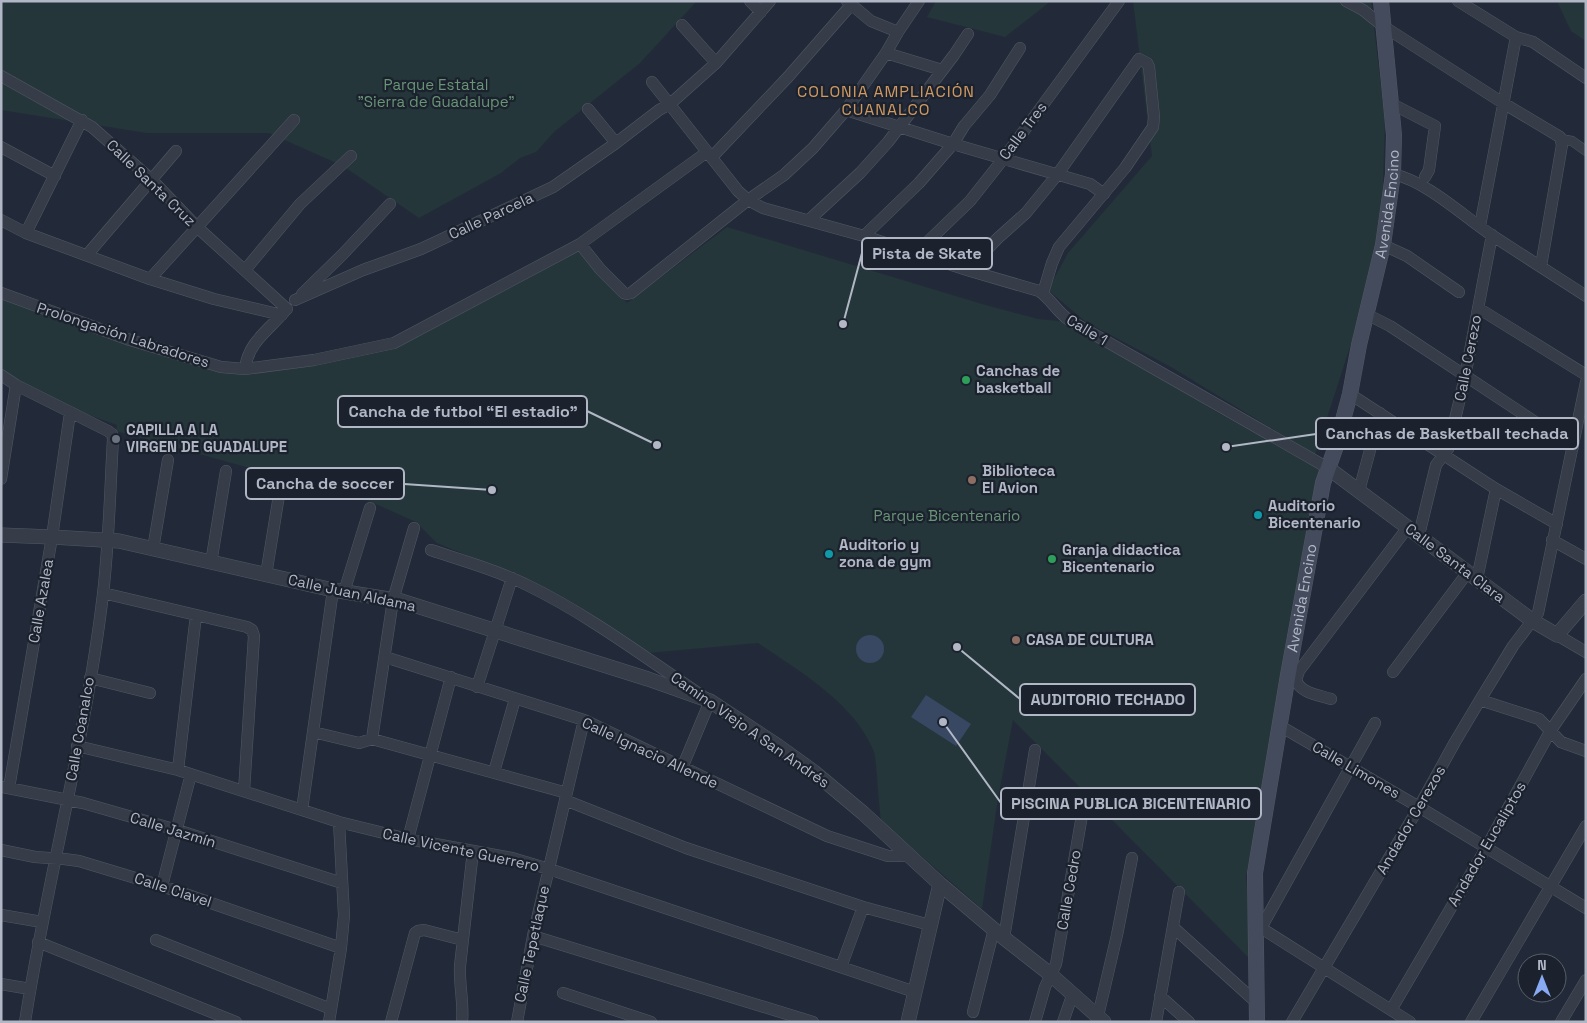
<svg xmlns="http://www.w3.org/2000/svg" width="1587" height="1023" font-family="'Space Grotesk',sans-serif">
<rect width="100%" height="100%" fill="#222a39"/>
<path fill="#24363a" d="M1 1H697L640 63 554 132 536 152 520 158 501 173 419 218 343 166 269 133H147L1 110Z
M936 1H1051L1005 37 927 17Z
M1133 1H1371L1385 121 1381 251 1315 455 1171 367 1086 322 1048 290 1068 253 1152 156Z
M1557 1H1586V41L1571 31Z
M727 227 982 304 1038 319 1067 322 1215 411 1320 470 1257 825 1246 876 1252 961 1013 720 998 798 982 909 881 821C879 806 878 790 877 775 876 768 876 759 874 752 856 704 798 670 758 643L648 653 524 579 437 543 416 522 369 501 116 431 117 425 72 409 1 371V298C56 319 112 340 168 357 199 366 222 374 255 374L393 348 577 250 593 269 627 303Z"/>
<path fill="#384762" d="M856 649a14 14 0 1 1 28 0a14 14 0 1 1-28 0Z
M926 695 971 724 956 746 911 717Z"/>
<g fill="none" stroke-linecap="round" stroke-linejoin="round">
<g stroke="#515764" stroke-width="10">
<path id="pedestrian" d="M1561 139 1572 141 1586 151"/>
</g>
<g stroke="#515764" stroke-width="12">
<path id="minor" d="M750 1 761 12
M847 1 871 21 898 32
M1346 1 1363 10 1383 26 1503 103 1560 137 1562 145 1541 266
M1458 1 1516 37 1533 42 1586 78
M682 25 716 63
M886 53 942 70
M1 76 92 127 152 180 197 227 287 309
M652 82 738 191 748 200 763 208 864 236 967 270 1039 291C1051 299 1057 312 1069 320L1328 468
M1392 104 1435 126 1429 170 1425 177
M588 109 616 143
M846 110 953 144 1090 184 1104 194
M1 147 55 176
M712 157 788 77 851 5
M1393 174C1428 182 1463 216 1493 236 1524 256 1555 276 1586 296
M1 220 26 233 150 279 214 299 282 315
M809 220 860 173 888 142 954 55 968 34
M1480 226 1516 37
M26 233 82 120
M864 236 919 183 953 144 964 126 990 95 1020 48
M580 244 600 269 624 293 627 294 631 293 748 200 784 175 813 148 846 110 886 53 898 32 919 1
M1383 245 1407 256 1459 292
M916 253 970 201 1004 158 1119 1
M87 255 176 151
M245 270 300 204 351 156
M967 270 998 238 1026 213 1057 175 1139 59 1147 63 1149 67 1154 117 1153 127 1125 168 1059 247 1052 263 1043 293
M150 279 294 120
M1 293 130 340 221 367 245 369 314 360 394 343 580 244 707 152
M302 294 342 255 390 204
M295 300 363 270 421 249 553 187 616 143 659 110 670 104 716 63 770 1
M1478 308 1586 375
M1366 314 1390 326 1573 447
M245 369C248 342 269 330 285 311
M1 375 16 385 108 431 112 434 113 439C110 490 109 543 103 594 86 738 47 879 25 1022
M1350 394 1496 489 1557 524
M1 479 16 385
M1359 491 1380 413
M1419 535 1436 465 1448 449 1465 377 1492 235
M1552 540 1586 559
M153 549 168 460
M431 550C463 561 497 570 527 585 591 616 651 662 710 701L682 768
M211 563 226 471
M266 575 281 483
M1477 579 1496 489
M344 592 370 508
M103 593 247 627 252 630 254 636 244 791
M1557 635 1586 652
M385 657 584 720 827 836 888 856H909
M1393 672 1468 572
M1288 675 1296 680 1299 671 1408 527
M90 678 150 693
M1296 680C1300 693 1319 695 1331 699
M477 687 512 578
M1480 700 1539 719 1561 742 1586 751
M1280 726 1419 807 1586 908
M313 732 359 743 372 739 567 793
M372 739 393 600 414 528
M77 746 178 770 339 822 408 839 512 858 549 869 915 992
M178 770 196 615
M494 772 515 699
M3 787 83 803 177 830 342 883
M9 788 52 537 70 413
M565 800 686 848 863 907 930 925
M302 810 333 590
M408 839 451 677
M1 850 35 857 64 859 79 861 162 886 341 948
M162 886 191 774
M1 915 42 922
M1255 924 1261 928 1375 723
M1173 927 1257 1003
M1261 928 1410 1022
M533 936 813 1022
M1004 938 1035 750
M156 940 331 1009
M38 942 236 1022
M841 967 863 907
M1 984 30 989
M563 993 651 1022
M1160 996 1189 1022
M1391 1010 1486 848 1551 730 1586 679
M973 1012 994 929
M1098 1016 1117 935 1132 858
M329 1022 341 948 344 915 339 822
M391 1022 415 933 418 931 424 930 463 940
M462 1022C464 1003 459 985 460 966L473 851
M517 1022 533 936 584 720
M1035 1022 1045 987 1056 964 1084 804
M1063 1022 1073 993
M1156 1022 1179 892
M1292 1022 1419 807 1455 742 1480 700 1513 646 1538 613 1586 382
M1471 1022 1586 826
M1561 1022 1586 980"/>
</g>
<g stroke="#515764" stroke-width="15">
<path id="tertiary" d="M1328 468 1533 621 1557 635 1586 601
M1 535 52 537 119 541 333 590 401 601 648 679 710 701 778 746 814 772 863 813 940 884 1004 938 1050 974 1104 1022
M908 1022 940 884"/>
</g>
<g stroke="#515764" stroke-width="16">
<g id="secondary">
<path id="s1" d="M1257 1022 1255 873 1288 675 1323 483 1336 446 1350 394 1359 345 1383 245 1393 174 1394 135 1381 1"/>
</g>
</g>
<use href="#pedestrian" stroke="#363d49" stroke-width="9"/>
<use href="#minor" stroke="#363d49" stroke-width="11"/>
<use href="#tertiary" stroke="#363d49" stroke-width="14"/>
<use href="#secondary" stroke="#444b5c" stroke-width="15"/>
</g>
<g fill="#2e9e5b" stroke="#1b222e" stroke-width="2">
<circle cx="966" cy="380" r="5"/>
<circle cx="1052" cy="559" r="5"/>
</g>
<circle fill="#6b7280" stroke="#1b222e" stroke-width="2" cx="116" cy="439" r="5"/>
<g fill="#8d6e63" stroke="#1b222e" stroke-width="2">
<circle cx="972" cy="480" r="5"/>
<circle cx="1016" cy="640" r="5"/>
</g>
<g fill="#0f9aa8" stroke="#1b222e" stroke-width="2">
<circle cx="1258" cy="515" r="5"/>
<circle cx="829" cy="554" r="5"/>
</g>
<g text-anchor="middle" stroke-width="4.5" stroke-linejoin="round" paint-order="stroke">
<g font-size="15" fill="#699576" stroke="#1b222e">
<text x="436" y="90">Parque Estatal<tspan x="436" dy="17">"Sierra de Guadalupe"</tspan></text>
<text x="947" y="521">Parque Bicentenario</text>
</g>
<g font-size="15" fill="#b1b7c5" stroke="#1b222e">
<text transform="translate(1023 131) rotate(-53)" y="5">Calle Tres</text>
<text transform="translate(151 183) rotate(44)" y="5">Calle Santa Cruz</text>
<text dy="5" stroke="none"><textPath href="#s1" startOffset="832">Avenida Encino</textPath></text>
<text transform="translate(491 216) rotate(-25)" y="5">Calle Parcela</text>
<text transform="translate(1087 330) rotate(31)" y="5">Calle 1</text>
<text transform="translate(123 335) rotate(18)" y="5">Prolongación Labradores</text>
<text transform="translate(1468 358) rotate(-79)" y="5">Calle Cerezo</text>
<text transform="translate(1455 563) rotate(37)" y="5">Calle Santa Clara</text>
<text transform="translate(352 593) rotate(12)" y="5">Calle Juan Aldama</text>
<text dy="5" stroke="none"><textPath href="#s1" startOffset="428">Avenida Encino</textPath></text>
<text transform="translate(41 601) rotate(-80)" y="5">Calle Azalea</text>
<text transform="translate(80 729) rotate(-80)" y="5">Calle Coanalco</text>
<text transform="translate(750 730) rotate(35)" y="5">Camino Viejo A San Andrés</text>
<text transform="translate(650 753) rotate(25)" y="5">Calle Ignacio Allende</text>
<text transform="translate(1356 770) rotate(30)" y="5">Calle Limones</text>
<text transform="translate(1411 820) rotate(-60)" y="5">Andador Cerezos</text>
<text transform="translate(173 830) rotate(17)" y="5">Calle Jazmín</text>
<text transform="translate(1487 844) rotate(-60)" y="5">Andador Eucaliptos</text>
<text transform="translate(461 850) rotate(12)" y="5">Calle Vicente Guerrero</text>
<text transform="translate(173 890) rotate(18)" y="5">Calle Clavel</text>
<text transform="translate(1069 890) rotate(-80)" y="5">Calle Cedro</text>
<text transform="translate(532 944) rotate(-78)" y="5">Calle Tepetlaque</text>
</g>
<g font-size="15" font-weight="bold" fill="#b1b7c5" stroke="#1b222e" text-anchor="start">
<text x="976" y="376">Canchas de<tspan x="976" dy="17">basketball</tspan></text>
<text x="126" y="435">CAPILLA A LA<tspan x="126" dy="17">VIRGEN DE GUADALUPE</tspan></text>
<text x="982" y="476">Biblioteca<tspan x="982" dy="17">El Avion</tspan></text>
<text x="1268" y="511">Auditorio<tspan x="1268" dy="17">Bicentenario</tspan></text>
<text x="839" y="550">Auditorio y<tspan x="839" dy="17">zona de gym</tspan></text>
<text x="1062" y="555">Granja didactica<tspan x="1062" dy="17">Bicentenario</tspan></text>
<text x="1026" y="645">CASA DE CULTURA</text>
</g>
<g font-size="16" letter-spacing="1" fill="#cf9962" stroke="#1b222e">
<text x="886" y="97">COLONIA AMPLIACIÓN<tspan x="886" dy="18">CUANALCO</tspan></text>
</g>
</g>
<path fill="none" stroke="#b1b7c5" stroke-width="2" d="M843 324L862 253M657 445L587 411M1226 447L1316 434M492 490L404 484M957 647L1020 699M943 722L1001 803"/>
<g fill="#b1b7c5" stroke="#1b222e" stroke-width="2">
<circle cx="843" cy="324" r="5"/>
<circle cx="657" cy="445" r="5"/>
<circle cx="1226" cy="447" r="5"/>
<circle cx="492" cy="490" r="5"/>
<circle cx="957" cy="647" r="5"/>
<circle cx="943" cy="722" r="5"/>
</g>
<g fill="#1b222e" stroke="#b1b7c5" stroke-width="2">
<rect x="862" y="238" width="130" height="31" rx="5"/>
<rect x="338" y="396" width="249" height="31" rx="5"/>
<rect x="1316" y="418" width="262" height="31" rx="5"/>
<rect x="246" y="468" width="158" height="31" rx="5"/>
<rect x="1020" y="684" width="175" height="31" rx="5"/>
<rect x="1001" y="788" width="260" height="31" rx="5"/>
</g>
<g font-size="16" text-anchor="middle" font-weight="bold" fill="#b1b7c5">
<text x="927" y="259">Pista de Skate</text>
<text x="463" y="417">Cancha de futbol “El estadio”</text>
<text x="1447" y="439">Canchas de Basketball techada</text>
<text x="325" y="489">Cancha de soccer</text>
<text x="1108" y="705">AUDITORIO TECHADO</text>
<text x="1131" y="809">PISCINA PUBLICA BICENTENARIO</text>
</g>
<rect width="1587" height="1023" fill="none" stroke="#b1b7c5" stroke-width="5"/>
<g transform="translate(1542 978)"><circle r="24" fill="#1b222e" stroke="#575e6a"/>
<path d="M0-4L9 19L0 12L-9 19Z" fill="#88aaf3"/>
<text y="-8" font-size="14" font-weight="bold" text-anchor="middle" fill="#b1b7c5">N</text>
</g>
</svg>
